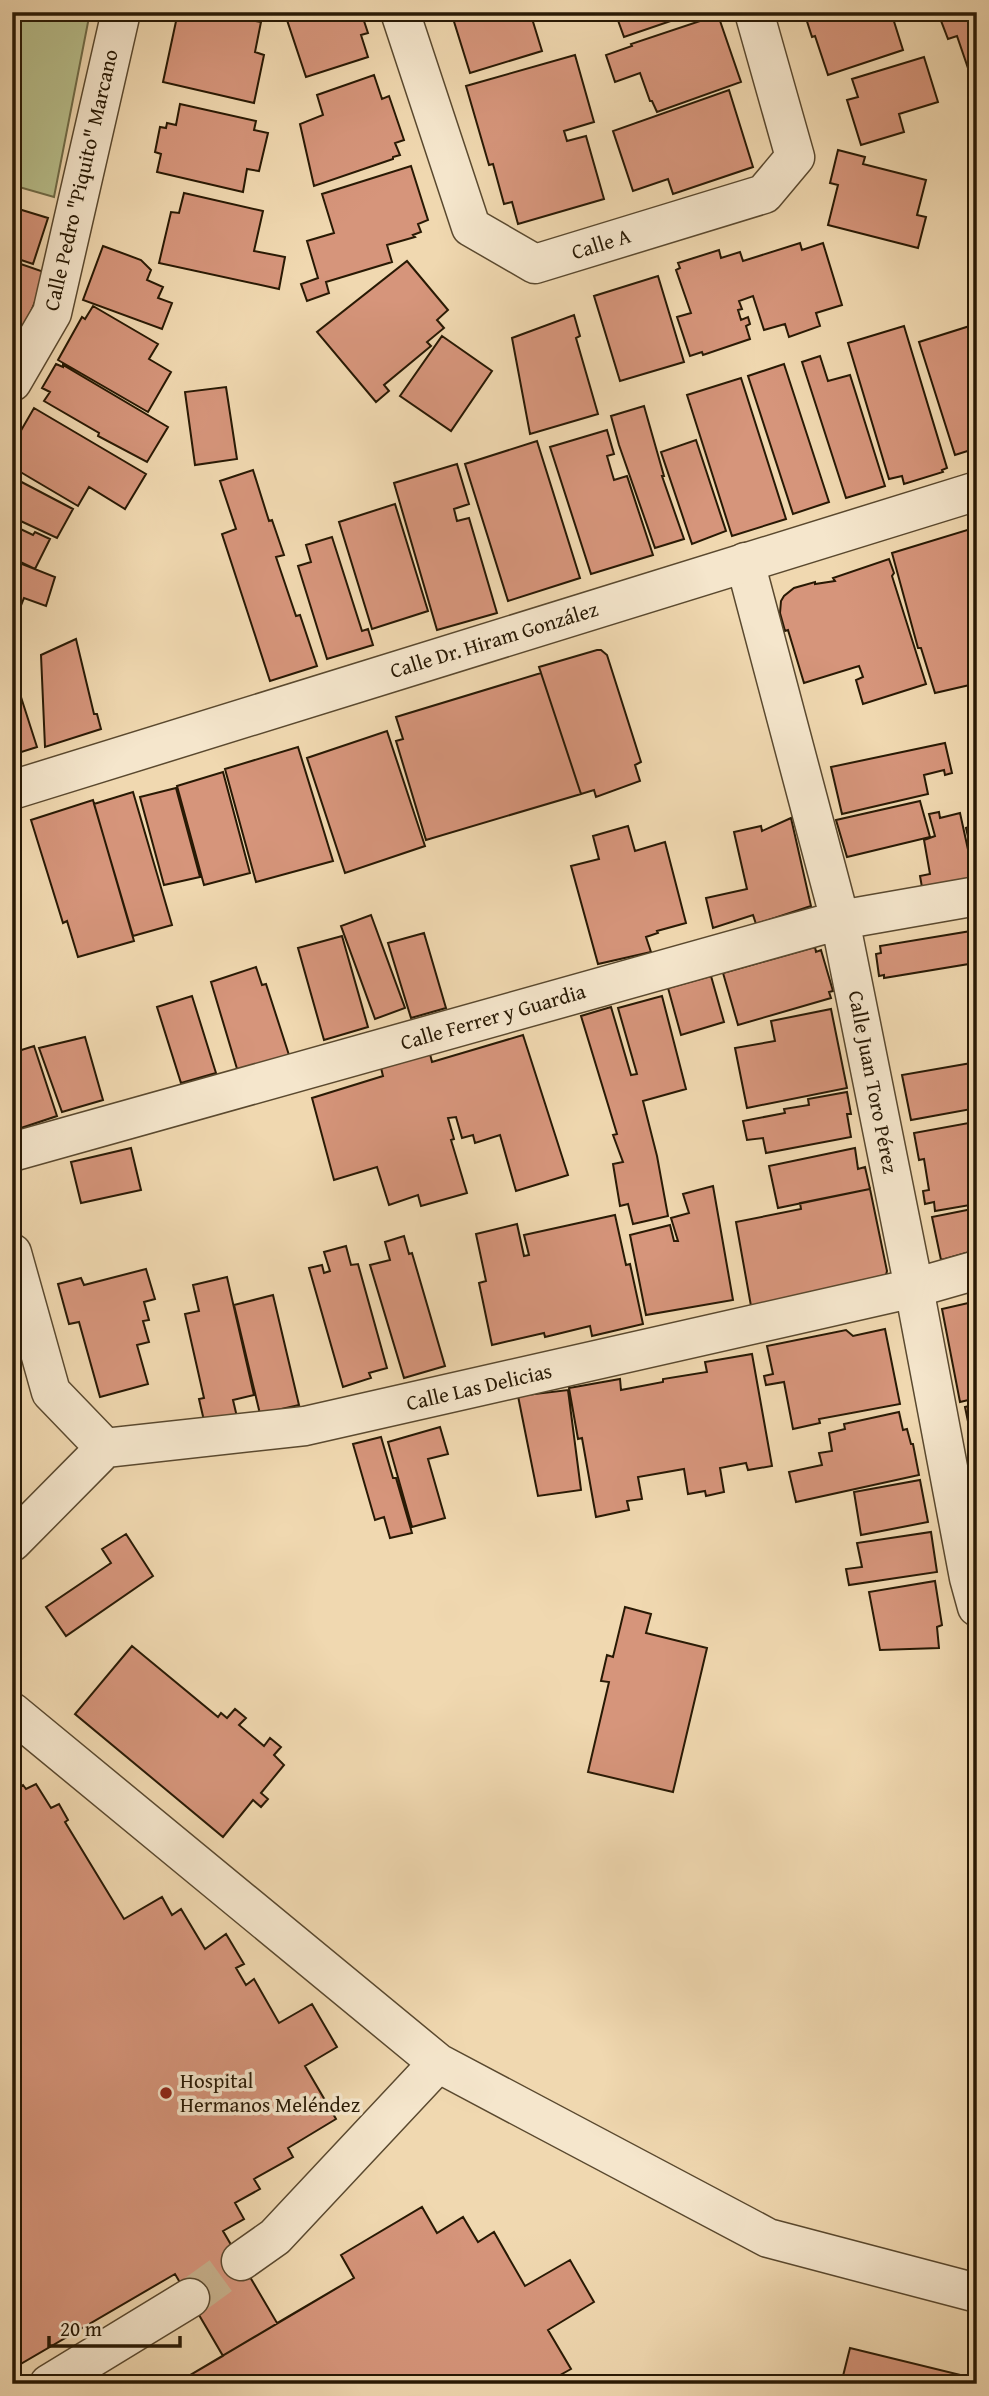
<svg xmlns="http://www.w3.org/2000/svg" width="989" height="2396" font-family="'Gentium Book Plus',serif">
<rect width="100%" height="100%" fill="#f0d8b0"/>
<filter id="stains"><feTurbulence type="fractalNoise" baseFrequency=".00286" numOctaves="4"/><feColorMatrix values="0 0 0 0 .2 0 0 0 0 .09 0 0 0 0 .02 0 0 0 .5 -.17"/></filter>
<radialGradient id="worn" r=".72"><stop offset=".6" stop-color="#630" stop-opacity="0"/><stop offset="1" stop-color="#630" stop-opacity=".3"/></radialGradient>
<path fill="#b8bf8c" stroke="#706c48" stroke-width="2" d="M12 12H90L54 197 12 185Z"/>
<path fill="#d6957b" stroke="#281904" stroke-width="2" d="M178 12H208L261 22 255 52 264 55 254 103 163 82Z
M300 12H361L368 33 361 35 368 57 306 77 286 17Z
M451 12H530L542 51 470 73Z
M615 12H697L624 37Z
M804 12H891L903 50 828 75 815 36 812 37Z
M956 12H977V79L973 70 969 71 957 36 948 39 940 18Z
M718 15 741 82 657 112 652 101H650L640 73 615 82 606 55 632 46 631 44Z
M575 55 594 122 564 131 567 141 586 136 604 199 518 224 512 202 504 204 493 164 489 165 466 86Z
M924 57 938 102 899 114 904 132 861 145 847 100 858 97 852 79Z
M374 75 382 99 389 96 404 140 395 143 400 155 393 157V159L314 186 300 124 323 115 317 95Z
M729 90 753 167 673 194 668 179 633 191 613 131Z
M180 104 256 121 254 130 268 133 259 171 247 169 243 192 157 172 161 154 155 152 160 127 166 128 167 123 176 125Z
M838 150 865 157 863 164 926 180 917 215 926 217 918 248 828 225 838 185 830 183Z
M411 166 428 220 418 224 421 232 413 235 415 237 387 245 392 262 326 282 329 293 307 301 301 284 318 278 307 241 334 233 322 194Z
M184 193 263 211 254 251 285 257 279 289 159 263 171 212 179 213Z
M12 207 48 218 33 264 12 257Z
M800 243 802 250 823 243 842 305 816 313 820 326 789 337 785 324 764 330 753 296 739 301 742 309 738 310 741 320 748 317 750 324 746 326 750 339 703 355 702 352 690 356 677 317 691 313 676 270 680 268 678 263 719 250 721 258 740 252 743 261Z
M103 246 141 260 151 270 147 280 163 287 158 298 172 303 162 329 83 300Z
M12 261 47 273 20 338 12 335Z
M407 261 448 310 437 320 444 328 427 342 431 346 384 385 389 391 376 402 317 332Z
M658 276 684 362 620 381 594 296Z
M93 306 158 344 149 359 171 372 148 412 58 360 82 317 85 319Z
M977 313V448L955 455 919 342 976 324 973 314Z
M574 315 580 336 576 338 598 414 530 434 512 338Z
M904 326 947 468 942 470 943 472 904 484 902 476 889 479 848 343Z
M442 336 492 371 451 431 400 396Z
M820 356 828 381 850 375 885 486 846 498 802 362Z
M56 364 63 367V365L168 427 147 462 98 436 99 433 44 401 50 392 42 388Z
M784 364 829 502 793 514 748 376Z
M741 378 786 519 732 536 687 395Z
M226 387 237 459 195 465 185 392Z
M644 406 664 476H662L684 539 655 548 619 445 611 416Z
M34 408 146 474 125 509 89 487 78 506 12 467V446Z
M607 430 614 454 607 456 614 480 627 476 653 555 591 574 550 447Z
M696 440 726 531 692 544 661 452Z
M537 441 580 578 508 601 465 464Z
M457 464 469 504 454 509 457 521 469 518 497 613 437 630 394 483Z
M253 470 269 521 272 520 284 555 276 557 296 616 300 615 317 666 270 681 222 534 236 529 220 481Z
M12 477 73 509 57 538 12 517Z
M395 504 428 611 372 629 339 522Z
M12 525 33 535 35 532 50 539 35 569 12 558Z
M977 527V695L974 684 935 693 921 648H918L892 553Z
M332 537 362 631 368 629 373 645 327 659 298 566 311 562 306 545Z
M889 559 894 573 892 576 926 684 863 704 856 680 863 677 859 666 804 683 788 630 785 631 780 613 781 601 784 596 794 588 815 582V584L835 581 833 578Z
M12 560 55 577 46 606 24 598 18 613 12 611Z
M76 639 94 714H97L101 729 45 747 41 655Z
M597 650H601L607 655 641 762 635 765 640 781 596 797 594 790 581 794 539 667Z
M12 669 37 747 12 755Z
M541 673 581 794 426 840 396 741 403 739 396 717Z
M387 731 425 846 345 873 307 758Z
M945 743 952 773 945 775 944 770 924 775 928 794 842 814 831 767Z
M298 747 333 861 256 882 225 769Z
M223 772 250 873 204 885 177 786Z
M176 788 200 877 164 885 140 797Z
M133 792 172 925 133 936 94 804Z
M93 800 134 941 78 957 67 921 63 923 31 820Z
M920 801 930 837 847 857 836 820Z
M939 812 940 818 960 813 976 886 923 893 920 876 930 874 924 840 935 836 929 814Z
M791 818 811 906 756 924 753 915 713 928 706 898 747 889 734 832 761 826 762 831Z
M977 824V876L966 828Z
M628 826 635 851 665 842 686 923 657 931 658 933 646 937 651 952 598 964 571 866 599 859 593 836Z
M371 915 405 1008 375 1019 341 926Z
M977 930V965L969 967V964L884 978V975L879 976 876 954 881 953 880 946Z
M424 933 446 1008 411 1018 388 943Z
M342 936 368 1027 324 1040 298 948Z
M815 947 816 952 821 950 833 991 829 992 831 998 738 1025 723 973Z
M256 967 262 985 266 984 289 1055 238 1072 211 982Z
M711 976 724 1022 681 1035 668 988Z
M192 996 216 1073 181 1083 157 1007Z
M662 996 686 1089 643 1101 657 1156 668 1216 633 1224 628 1204 620 1206 613 1164 623 1162 613 1135 617 1134 581 1016 611 1007 631 1075 637 1074 618 1008Z
M831 1009 847 1088 747 1108 735 1048 775 1041 771 1021Z
M523 1035 568 1175 516 1191 500 1135 475 1143 473 1135 462 1138 456 1117 448 1118 454 1139 451 1140 467 1193 421 1206 418 1195 389 1205 377 1167 334 1180 312 1098 383 1076 381 1068 430 1054 432 1062Z
M85 1037 103 1100 62 1112 39 1048Z
M34 1046 57 1116 12 1131V1053Z
M977 1062V1108L911 1120 902 1075Z
M847 1092 851 1114H847L851 1137 766 1153 763 1138 747 1140 743 1121 785 1113 784 1109 809 1105 808 1099Z
M977 1114 976 1204 935 1211 934 1202 925 1204 923 1191 929 1190 924 1159 919 1160 914 1133 969 1123 968 1115Z
M131 1148 141 1190 81 1203 71 1162Z
M855 1148 858 1169 865 1167 870 1189 778 1208 769 1166Z
M713 1186 733 1300 646 1315 630 1235 670 1225 674 1241H678L671 1218 689 1213 683 1194Z
M870 1189 887 1271 886 1275 751 1306 736 1222 801 1209 800 1203Z
M977 1208V1250L941 1260 932 1217Z
M615 1215 626 1265 630 1264 643 1324 592 1336 590 1326 545 1337 544 1333 492 1345 479 1283 486 1281 476 1234 517 1224 524 1256 529 1255 524 1235Z
M404 1236 409 1254 412 1253 445 1366 404 1378 370 1265 390 1260 385 1242Z
M346 1246 351 1265 358 1264 387 1368 369 1373 371 1378 343 1387 309 1268 322 1265 324 1273 330 1271 324 1252Z
M146 1269 155 1299 144 1302 149 1320 143 1321 149 1342 137 1345 148 1384 100 1397 79 1322 69 1324 58 1284 81 1278 84 1285Z
M227 1277 254 1395 233 1400 237 1417 205 1425 199 1399 204 1398 185 1314 199 1311 193 1285Z
M273 1295 299 1405 260 1414 234 1305Z
M977 1301V1398L960 1402 942 1309Z
M885 1329 900 1404 819 1419 820 1423 793 1429 784 1382 766 1385 764 1376 773 1374 767 1346 846 1330 853 1336Z
M752 1354 772 1466 748 1470 746 1463 720 1468 724 1492 706 1496 705 1491 688 1494 684 1469 638 1477 642 1499 627 1501 629 1510 596 1517 582 1438 578 1439 569 1388 620 1379 621 1390 663 1382V1379L707 1372 705 1362Z
M568 1390 581 1490 538 1496 518 1396Z
M977 1404V1450L974 1451 965 1407Z
M899 1412 903 1430 907 1429 911 1444H913L919 1475 796 1502 789 1472 822 1465 819 1453 832 1451 829 1433 845 1429 844 1424Z
M440 1427 448 1454 428 1459 445 1518 412 1527 388 1442Z
M381 1437 393 1478H396L412 1533 390 1538 384 1517 375 1520 353 1444Z
M920 1480 928 1522 861 1535 854 1492Z
M931 1532 937 1572 849 1585 846 1569 862 1567 857 1543Z
M126 1534 153 1576 66 1636 46 1607 111 1563 102 1549Z
M935 1581 942 1625 937 1627 939 1648 880 1650 869 1592Z
M625 1607 651 1614 646 1633 707 1648 673 1792 588 1772 609 1682 601 1681 607 1655 613 1657Z
M132 1646 218 1717 221 1713 227 1718 235 1709 246 1718 239 1725 264 1746 270 1738 281 1747 274 1755 284 1765 261 1793 268 1799 261 1807 253 1800 223 1837 75 1714Z
M36 1784 51 1808 59 1804 68 1820 65 1822 124 1919 162 1897 172 1915 181 1909 205 1949 226 1934 244 1964 236 1968 246 1985 254 1979 279 2023 312 2004 337 2047 305 2066 336 2119 288 2148 293 2157 254 2179 260 2189 235 2203 244 2219 223 2231 277 2323 354 2278 341 2255 422 2207 437 2233 463 2217 478 2242 494 2232 525 2286 570 2260 594 2302 548 2330 571 2369 555 2378 558 2384H175L223 2356 175 2274 12 2369V1792L23 1785 26 1789Z
M422 2207 437 2233 463 2217 478 2242 494 2232 525 2286 570 2260 594 2302 548 2330 571 2369 555 2378 558 2384H175L354 2278 341 2255Z
M850 2348 977 2379V2384H841Z
M681 2378 704 2384H648Z"/>
<g fill="none" stroke-linecap="round" stroke-linejoin="round">
<path stroke="#c8b28e" stroke-width="38" stroke-dasharray="38 19" stroke-linecap="butt" d="M190 2298 241 2261"/>
<g stroke="#5a492f" stroke-width="41">
<path id="minor" d="M400 12 471 227 535 264 764 194 795 157 754 12
M12 382 52 313 121 12
M745 562 840 920 914 1288 969 1578 977 1607
M12 1152 840 920 977 896
M12 1253 51 1392 105 1448
M12 1542 105 1448 305 1426 914 1288 977 1270
M12 1712 438 2063 275 2237 241 2261
M438 2063 768 2238 977 2293
M49 2384 190 2298"/>
</g>
<g stroke="#5a492f" stroke-width="41">
<path id="tertiary" d="M12 790 977 491"/>
</g>
<use href="#minor" stroke="#f5e6cc" stroke-width="38"/>
<use href="#tertiary" stroke="#f5e6cc" stroke-width="38"/>
</g>
<circle fill="#8f2418" stroke="#f5e6cc" stroke-width="2.5" cx="166" cy="2093" r="7"/>
<g text-anchor="middle" stroke-width="7" stroke-linejoin="round" paint-order="stroke">
<g font-size="21" fill="#281904" stroke="#f5e6cc">
<text transform="translate(81 180) rotate(-77)" y="7">Calle Pedro "Piquito" Marcano</text>
<text transform="translate(601 244) rotate(-17)" y="7">Calle A</text>
<text transform="translate(494 640) rotate(-17)" y="7">Calle Dr. Hiram González</text>
<text transform="translate(493 1017) rotate(-16)" y="7">Calle Ferrer y Guardia</text>
<text transform="translate(873 1082) rotate(79)" y="7">Calle Juan Toro Pérez</text>
<text transform="translate(479 1387) rotate(-13)" y="7">Calle Las Delicias</text>
</g>
<g font-size="21" fill="#281904" stroke="#f5e6cc" text-anchor="start">
<text x="180" y="2088">Hospital<tspan x="180" dy="24">Hermanos Meléndez</tspan></text>
</g>
</g>
<rect width="989" height="2396" fill="none" stroke="#f0d8b0" stroke-width="42"/>
<rect x="14" y="14" width="961" height="2368" fill="none" stroke="#281904" stroke-width="3.5"/>
<rect x="21" y="21" width="947" height="2354" fill="none" stroke="#281904" stroke-width="2"/>
<path d="M49 2336v10h131v-10" fill="none" stroke="#281904" stroke-width="3.5"/>
<text x="60" y="2336" font-size="21" fill="#281904" stroke="#f5e6cc" stroke-width="5" paint-order="stroke">20 m</text>
<rect width="100%" height="100%" filter="url(#stains)"/>
<rect width="100%" height="100%" fill="url(#worn)"/>
</svg>
